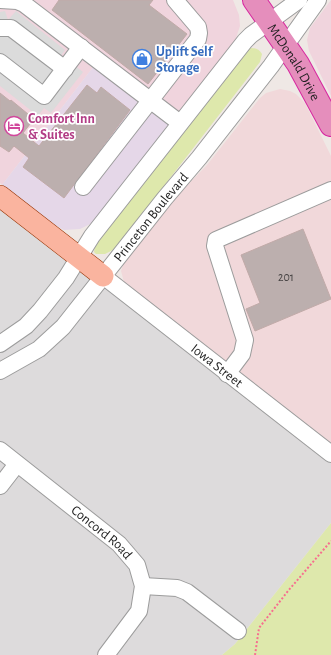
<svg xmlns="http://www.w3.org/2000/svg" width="331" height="655" font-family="'Alegreya Sans',sans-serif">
<rect width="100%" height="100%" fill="#efe8e5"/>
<path fill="#dddbdc" d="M0 196 331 454V523L235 644 222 655H0Z"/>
<path fill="#f0d4dd" d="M0 0H233L239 15 240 26 235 41 170 125 94 66 2 185 0 183Z
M331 0V96L309 51 307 40 310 28Z"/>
<path fill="#e5d7e8" d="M94 66 170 125 94 222 80 229 64 230 51 223 2 185Z"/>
<path fill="#f1d8da" d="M280 89 290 91 296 94 305 103 331 156V447L127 285 124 282 121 271 124 262 168 205 207 165 260 98 266 93Z"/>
<path fill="#dee8ac" d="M251 48C256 48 259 49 262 54L260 62 115 249 105 254H96L94 252 95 245 246 51Z
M331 523V655H222L235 644Z"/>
<path fill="#dbdbdb" d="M5 11 8 20 16 11 65 50 60 57 65 58 83 72 51 113 44 108 38 116 0 86V12Z"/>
<path fill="#bcafae" stroke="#c1aaa8" d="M59 0H153L149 5 187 34 148 84 52 10Z
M87 85 97 93 101 87 130 110 64 198 23 167 29 158 14 146 9 152 0 146V93L10 101 11 100 34 119 23 133 39 146Z
M303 229 331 299 255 331 246 309 260 303 241 255Z"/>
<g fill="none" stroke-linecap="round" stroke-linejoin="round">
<g stroke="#9c9c9c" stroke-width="18">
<g id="minor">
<path d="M0 0 17 1 24 4 180 123"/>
<path d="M0 28H11L65 69"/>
<path d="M0 62 44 96 81 47"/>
<path d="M83 187 198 39 199 33 198 27 175 0"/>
<path id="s1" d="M103 276 331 454"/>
<path d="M0 344 26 326 40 311 66 278 92 236 245 41 251 35 299 0"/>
<path id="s2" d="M0 371 39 349 63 327 165 198 199 158 271 66 318 0"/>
<path d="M227 374 242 354 245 340 215 246 216 240 331 190"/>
<path id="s3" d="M0 450 119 544 137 565 143 586 139 611 106 655"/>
<path d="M0 486 17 464"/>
<path d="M143 586 177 588 187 592 238 631"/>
</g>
</g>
<g stroke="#963303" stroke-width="22">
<path id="major" d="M0 196 103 276"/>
</g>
<g stroke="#d728a0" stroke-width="24">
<g id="highway">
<path id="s4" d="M254 0 298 64 331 125"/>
</g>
</g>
<path stroke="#f76e8f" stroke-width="2" stroke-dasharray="2 2" stroke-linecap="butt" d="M255 655 259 628 288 591 331 541"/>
<use href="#minor" stroke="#fff" stroke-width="16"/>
<use href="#major" stroke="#fab49f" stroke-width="21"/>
<use href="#highway" stroke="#e58ebc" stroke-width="22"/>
</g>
<defs>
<g id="shop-ring" transform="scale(1)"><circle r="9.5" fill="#fff" stroke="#3f7fe0" stroke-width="1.5"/><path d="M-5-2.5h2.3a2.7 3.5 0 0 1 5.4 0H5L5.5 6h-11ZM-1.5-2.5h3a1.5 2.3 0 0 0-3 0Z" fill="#3f7fe0"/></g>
<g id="hotel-ring" transform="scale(1)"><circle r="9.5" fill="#fff" stroke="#d1479c" stroke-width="1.5"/><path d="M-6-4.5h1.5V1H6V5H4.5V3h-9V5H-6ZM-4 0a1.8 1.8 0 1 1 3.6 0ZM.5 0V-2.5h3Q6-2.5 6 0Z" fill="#d1479c"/></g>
</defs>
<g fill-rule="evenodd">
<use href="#shop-ring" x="142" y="59"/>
<use href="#hotel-ring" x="14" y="126"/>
</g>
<g text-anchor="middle" stroke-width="3.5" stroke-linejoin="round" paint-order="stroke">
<g font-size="12" fill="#464343">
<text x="286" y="281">201</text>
</g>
<g font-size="14" font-weight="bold" fill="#366cbe" stroke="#fff" text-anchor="start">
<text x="156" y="56">Uplift Self<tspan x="156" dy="16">Storage</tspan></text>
</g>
<g font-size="14" fill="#1f1f1f" stroke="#fff">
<text dy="5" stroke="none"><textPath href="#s4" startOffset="74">McDonald Drive</textPath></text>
<text dy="5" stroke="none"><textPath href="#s2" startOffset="218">Princeton Boulevard</textPath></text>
<text dy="5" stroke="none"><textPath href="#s1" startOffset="145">Iowa Street</textPath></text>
<text dy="5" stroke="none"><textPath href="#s3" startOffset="131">Concord Road</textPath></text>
</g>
<g font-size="14" font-weight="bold" fill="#b23c85" stroke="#fff" text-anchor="start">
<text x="28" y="123">Comfort Inn<tspan x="28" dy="16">&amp; Suites</tspan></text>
</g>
</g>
</svg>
